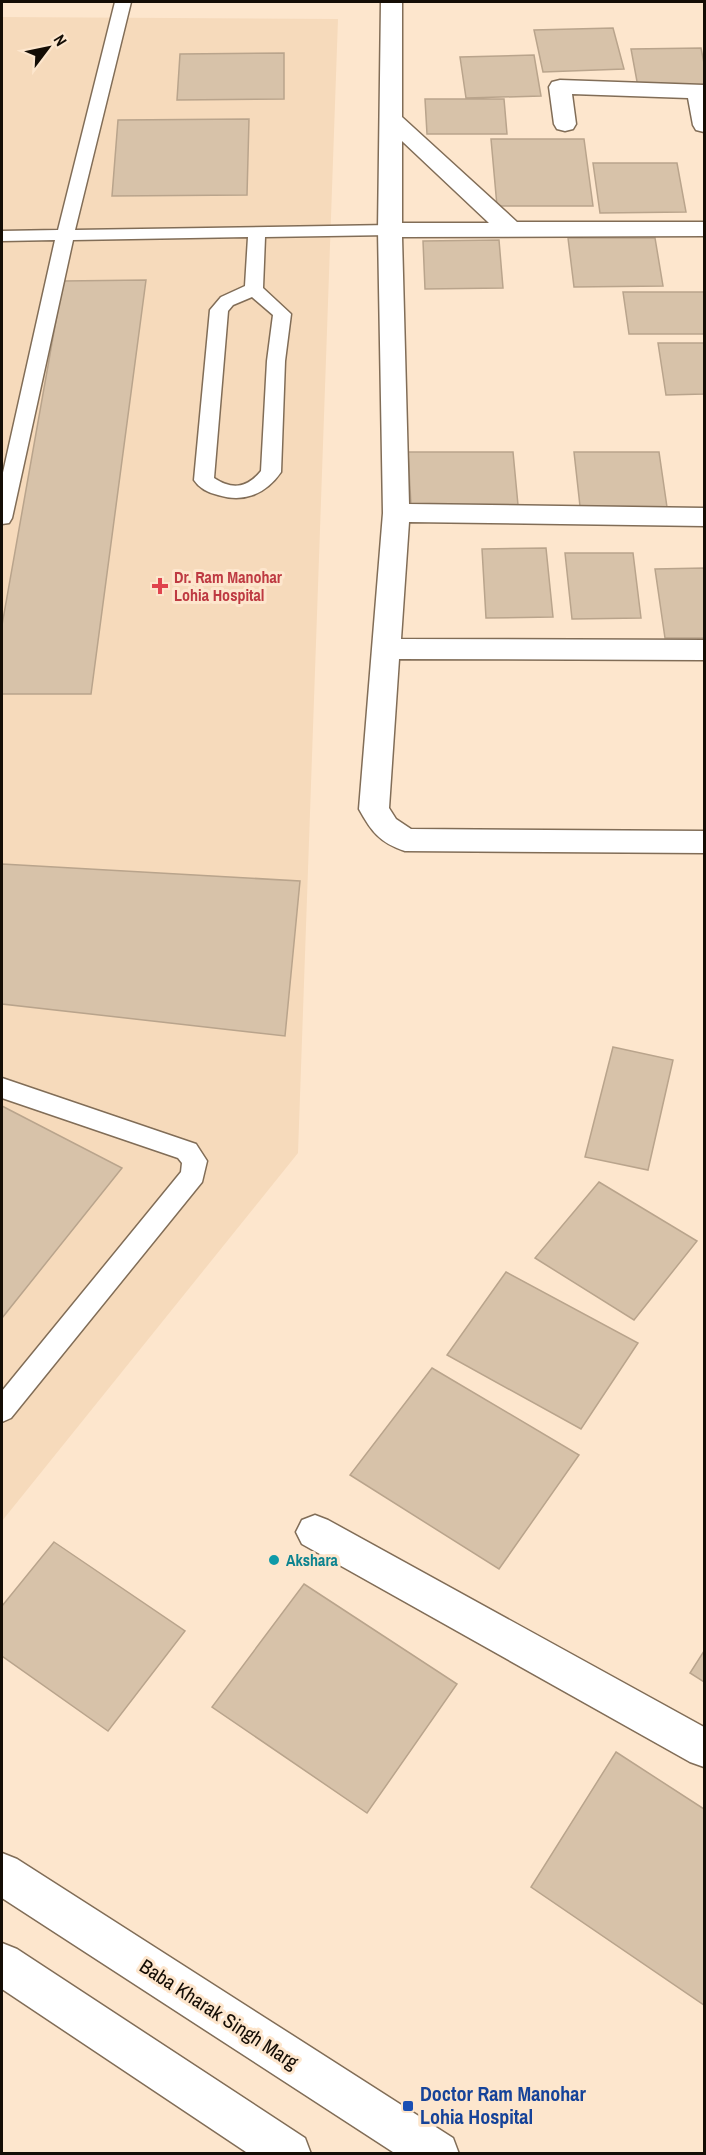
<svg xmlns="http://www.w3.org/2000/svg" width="706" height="2155" font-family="'Archivo Narrow',sans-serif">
<rect width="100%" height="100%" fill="#fde6cd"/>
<path fill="#f6dabb" d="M2 17 338 19 298 1153 2 1521Z"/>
<path fill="#d7c2a9" stroke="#b9a48c" stroke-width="1.5" d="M613 28 624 69 543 72 534 30Z
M701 48 704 63V86L638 87 631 49Z
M284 53V99L177 100 180 54Z
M534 55 541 96 466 98 460 57Z
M425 99H504L507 134H427Z
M249 119 247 195 112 196 118 120Z
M491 139H584L593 206H497Z
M593 163H677L686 212 600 213Z
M568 238H655L663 286 574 287Z
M499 240 503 288 425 289 423 241Z
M146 280 91 694H2V625L63 281Z
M623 292H704V334H629Z
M658 343H704V394L666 395Z
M408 452H513L518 505H411Z
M574 452H659L668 514 581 515Z
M546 548 553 617 486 618 482 549Z
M565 553H633L641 618 572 619Z
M704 568V638H665L655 569Z
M2 864 300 881 285 1036 2 1004Z
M613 1047 673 1060 648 1170 585 1157Z
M2 1106 122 1168 2 1318Z
M599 1182 697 1241 634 1320 535 1258Z
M506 1272 638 1343 581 1429 447 1355Z
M432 1368 579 1455 499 1569 350 1475Z
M54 1542 185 1631 108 1731 2 1656V1606Z
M304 1584 457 1684 367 1813 212 1707Z
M704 1651V1682L690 1673Z
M616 1752 704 1809V2005L531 1887Z"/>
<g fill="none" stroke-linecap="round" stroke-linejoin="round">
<g stroke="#816d57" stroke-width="3">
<path id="service" d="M115 2H131L75 230 390 225 396 226 399 230 396 234 390 235 265 237 263 288 291 314 285 361 281 472C266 494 244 503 218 495 209 493 199 488 194 480L210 310 221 297 245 286 248 237 73 240 12 518 9 523 2 524V477L55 240 2 241V231L58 230ZM252 297 273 315 267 361 261 471C247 488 232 490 214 478L228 311 233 305Z
M2 1078 196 1144 207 1161 202 1182 11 1418 2 1422V1391L181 1172 182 1163 178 1158 2 1098Z"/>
</g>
<g stroke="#816d57" stroke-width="3">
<path id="minor" d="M381 2H402V117L517 222H704V236L402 237 409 504 704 508V526L409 522 401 639 704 640V660L399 659 389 808 396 819 411 829 704 831V853L405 851C380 843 371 831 359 809L383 513 378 230ZM402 141 489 223H402Z
M560 80 704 85V132L696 130 693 125 688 98 572 94 576 124 573 129 565 131 557 129 554 124 549 87 552 82Z
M315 1515 328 1520 704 1727V1767L690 1762 302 1544 296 1532 302 1520Z"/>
</g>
<g stroke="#816d57" stroke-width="3">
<path id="secondary" d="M2 1853 17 1859 453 2138 459 2154H396L2 1898Z
M2 1943 17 1949 305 2138 311 2154H249L2 1989Z"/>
</g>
<use href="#service" fill="#fff" fill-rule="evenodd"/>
<use href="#minor" fill="#fff" fill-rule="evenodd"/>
<use href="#secondary" fill="#fff" fill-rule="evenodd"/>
</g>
<path fill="#e0444e" stroke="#fde6cd" stroke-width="2" d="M157 577h6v6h6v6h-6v6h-6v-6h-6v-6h6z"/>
<circle fill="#0f9aa8" stroke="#fde6cd" stroke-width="2" cx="274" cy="1560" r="6"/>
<rect fill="#1a4fb4" stroke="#fde6cd" stroke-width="2" x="402" y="2100" width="12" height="12" rx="3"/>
<g text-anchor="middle" stroke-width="6" stroke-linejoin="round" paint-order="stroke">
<g font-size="16" font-weight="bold" fill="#be3a42" stroke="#fde6cd" text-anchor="start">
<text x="174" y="583">Dr. Ram Manohar<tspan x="174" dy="18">Lohia Hospital</tspan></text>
</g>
<g font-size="16" font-weight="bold" fill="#0d838f" stroke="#fde6cd" text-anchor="start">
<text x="286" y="1566">Akshara</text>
</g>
<g font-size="20" fill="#140d05" stroke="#fde6cd">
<text transform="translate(219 2014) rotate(33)" y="7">Baba Kharak Singh Marg</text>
</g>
<g font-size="20" font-weight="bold" fill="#164399" stroke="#fde6cd" text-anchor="start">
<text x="420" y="2101">Doctor Ram Manohar<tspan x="420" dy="23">Lohia Hospital</tspan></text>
</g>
</g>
<rect width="706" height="2155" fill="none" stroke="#140d05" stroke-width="6"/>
<g transform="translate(48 48) rotate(58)" stroke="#fde6cd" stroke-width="4.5" paint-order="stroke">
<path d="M0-4.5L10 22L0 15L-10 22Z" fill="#140d05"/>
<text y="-9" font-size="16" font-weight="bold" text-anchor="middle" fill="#140d05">N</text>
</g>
</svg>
